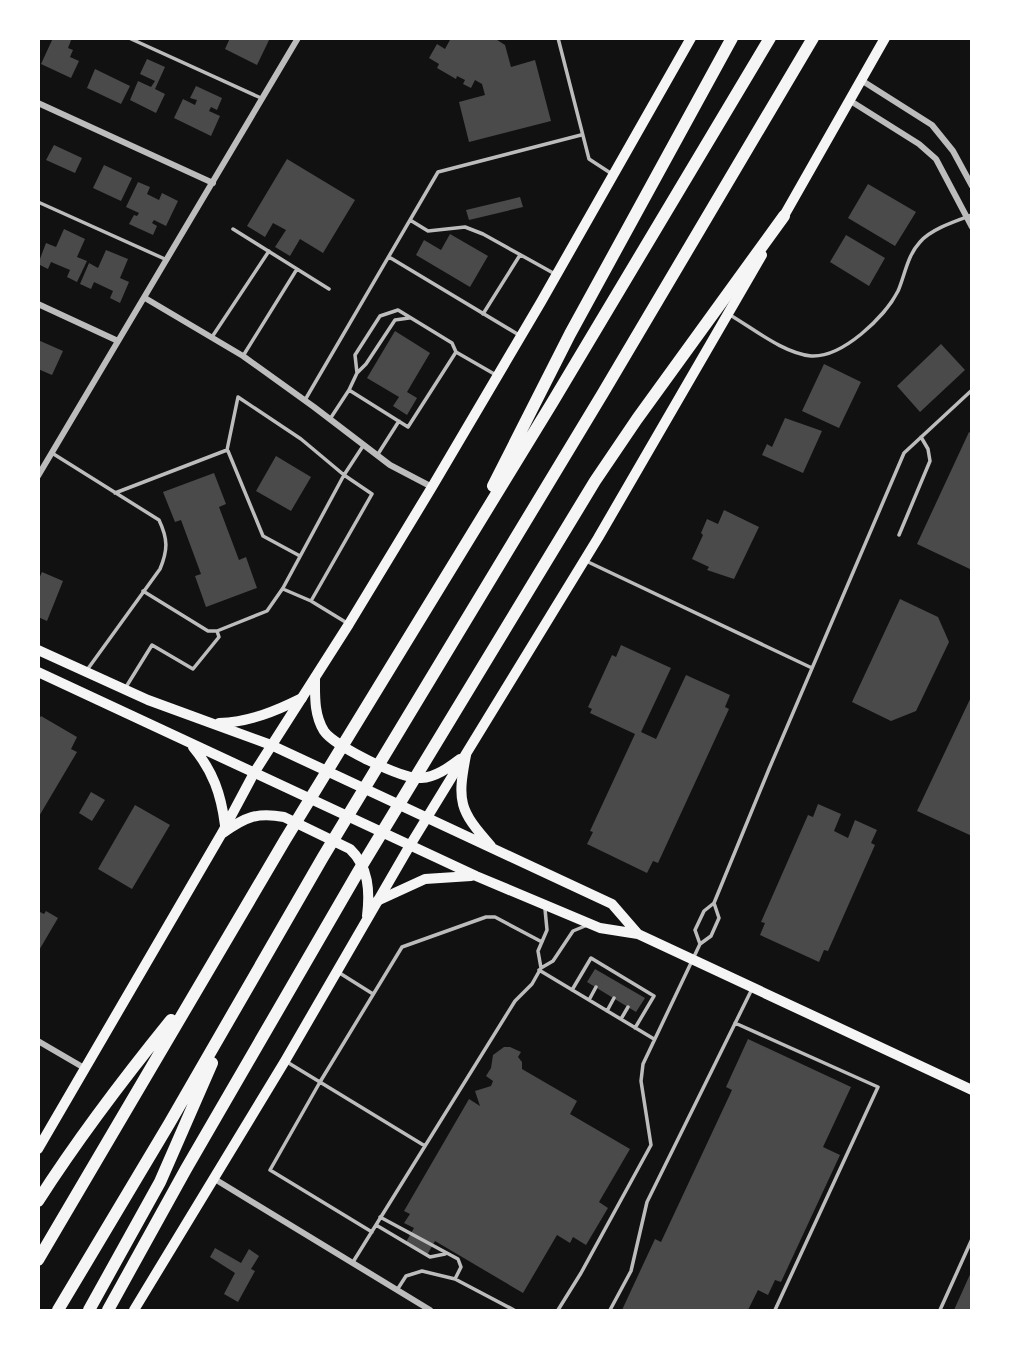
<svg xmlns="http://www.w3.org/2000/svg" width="1010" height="1349" font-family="Ubuntu,sans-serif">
<rect width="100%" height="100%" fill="#111"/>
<path fill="#4a4a4a" d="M53 38H72L68 48 73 50 70 57 79 61 71 78 41 64Z
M230 38H270L257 65 225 49Z
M451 38H494L505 45 511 67 535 60 551 121 469 142 459 102 485 95 482 84 475 80 471 88 463 84 465 80 457 76 456 79 437 68 439 64 429 58 437 44 445 49Z
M147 59 165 67 155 89 165 94 156 113 130 100 138 81 151 87 155 81 140 74Z
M95 69 130 86 121 104 87 88Z
M196 86 222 98 217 110 211 107 209 111 220 116 211 136 174 118 183 99 195 105 197 100 190 98Z
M54 145 82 158 75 173 46 160Z
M287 159 355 200 323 253 300 239 290 256 275 247 286 230 273 223 265 237 247 226Z
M104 165 132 178 121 201 93 188Z
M138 182 150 187 147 194 159 200 162 193 178 201 166 226 154 220 152 223 157 226 153 235 129 224 134 215 137 216 139 213 126 207Z
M868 184 916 212 895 246 848 218Z
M520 197 523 207 469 220 466 210Z
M64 229 85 239 77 257 87 261 77 282 67 277 70 270 51 262 48 269 38 264 46 243 56 247Z
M450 234 488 256 470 287 416 255 424 240 441 250Z
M846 235 885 258 869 286 830 262Z
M106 250 128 259 120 278 129 282 120 303 110 298 113 291 94 282 91 289 80 284 89 263 98 268Z
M395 331 430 353 407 392 417 398 407 415 393 406 399 397 367 378Z
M38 340 63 351 52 375 38 369Z
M941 344 965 370 920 412 897 386Z
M824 364 861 382 839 428 802 411Z
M785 418 822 431 803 473 762 455 767 444 772 447Z
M969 432 972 434V570L917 544Z
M276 456 311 477 291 511 256 491Z
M214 473 226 504 219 507 239 560 246 557 257 588 206 607 195 576 201 574 181 520 175 522 163 492Z
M724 510 759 527 734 579 707 570 709 567 692 559 703 535 701 533 707 519 718 524Z
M42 572 63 581 47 621 38 617V581Z
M900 599 938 617 949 642 916 711 891 721 852 702Z
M621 645 671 668 641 732 656 739 686 675 730 695 725 707 729 709 658 863 653 861 647 873 587 844 593 832 590 831 635 734 590 713 592 709 588 707 612 655 616 657Z
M972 695V836L917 811Z
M41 716 77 737 71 749 77 752 38 818V739L40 735 38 734V720Z
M91 792 105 800 92 821 79 813Z
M818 804 841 814 834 831 848 838 855 820 877 830 871 843 875 845 828 951 824 950 819 962 760 935 765 923 761 922 808 815 813 817Z
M135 805 170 825 132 889 98 869Z
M38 911 44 914 46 911 58 918 38 952Z
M595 969 645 998 636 1012 587 982Z
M748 1039 851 1087 823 1147 840 1155 781 1282 775 1280 768 1295 758 1290 748 1310H622L655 1239 661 1242 732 1090 726 1087Z
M504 1047H510L521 1052 518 1057 522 1062V1069L577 1101 570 1114 630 1149 599 1202 608 1208 586 1245 573 1237 570 1243 557 1235 523 1293 435 1241 427 1255 406 1242 414 1228 404 1223 410 1214 404 1211 469 1099 480 1106 475 1091 491 1086 493 1081 486 1076 491 1068 493 1055Z
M215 1248 241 1263 249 1249 259 1256 251 1269 255 1271 238 1302 224 1294 235 1273 210 1257Z
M972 1270V1310H954Z"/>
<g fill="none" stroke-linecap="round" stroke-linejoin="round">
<path stroke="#bcbcbc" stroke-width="3.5" d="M129 38 261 98
M558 38 589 159 612 174
M38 202 167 260
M410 220 428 231 465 227 483 234 555 274
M233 229 329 289
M389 257 519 335
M483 314 520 255
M730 315C754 329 783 353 811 356 842 358 885 317 898 291 905 275 907 256 920 242 931 229 956 221 972 215
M212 337 269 251
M456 352 496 375
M243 356 297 269
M357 373 366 364 395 320 409 318
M305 400 438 172 581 135
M330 419 349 390 357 373 355 355 380 316 398 310 452 343 456 352 408 427 349 390
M228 451 263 536 300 556
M52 453 159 520C168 539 168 550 160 569L87 670
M378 454 399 421
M115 493 227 450 238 397 301 439 344 475 372 494 311 601
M899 535 930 461 928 449 921 437
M586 561 812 668
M283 589 311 601 347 623
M143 591 208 631H217L267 611 283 588 344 475 363 446
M126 687 152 645 193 669 219 637 217 631
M700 944 695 930 704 911 714 903 769 769 904 453 972 390
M541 968 538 951 547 930 545 909
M539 970 654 1039
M338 972 373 994
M572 990 591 958 654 996 635 1028
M589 1000 596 987
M607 1011 614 998
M621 1019 628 1007
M735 1023 878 1087 775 1310
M287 1062 425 1146
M380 1217 458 1259 461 1267 455 1279
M376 1225 430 1257 445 1254
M372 1232 270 1170 320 1082 402 947 486 917H495L542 942
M353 1262 515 1001 532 984 541 968 553 961 573 931 585 926
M397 1290 406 1276 422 1271 455 1279 514 1310
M558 1310 581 1273 651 1145 641 1081 643 1064 700 944 711 936 719 918 714 903
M610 1310 631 1271 647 1202 752 989
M940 1310 972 1239"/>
<path stroke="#bcbcbc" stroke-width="6" d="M861 80 932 125 953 151 972 186
M849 100 919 144 936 159 972 227
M38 103 213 183
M145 298 243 356 314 407 390 465 432 487
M38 304 118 341
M38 476 298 38
M38 1041 86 1069
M213 1178 430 1310"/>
<path stroke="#f5f5f5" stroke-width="10" d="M781 221 885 38
M315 678C315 696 314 715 324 731 334 746 403 780 421 778 436 777 448 768 460 759
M223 833C245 817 257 812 284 817L350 849C369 867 370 892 367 916
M38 1149 222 833 254 773 349 624 432 487 541 302 691 38
M134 1310 285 1061 409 847 598 538 762 255"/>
<path stroke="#f5f5f5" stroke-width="10" d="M38 650 148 700 271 745 612 904 638 934
M38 672 476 876 600 928 638 934 972 1090
M219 723C250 722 276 711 302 698
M193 747C213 771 221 794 225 825
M466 755C457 802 459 810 491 846
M377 901 425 879 471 876"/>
<path stroke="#f5f5f5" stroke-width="12" d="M493 486 570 334 732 38
M38 1201C79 1137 124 1078 171 1020
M38 1260 285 840 552 403 770 38
M58 1310 169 1124 323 857 603 393 813 38
M89 1310 160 1182 212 1063
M108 1310 186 1169 358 872 595 481 637 419 784 216"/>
</g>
<rect width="1010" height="1349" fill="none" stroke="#ffffff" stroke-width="80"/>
</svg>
